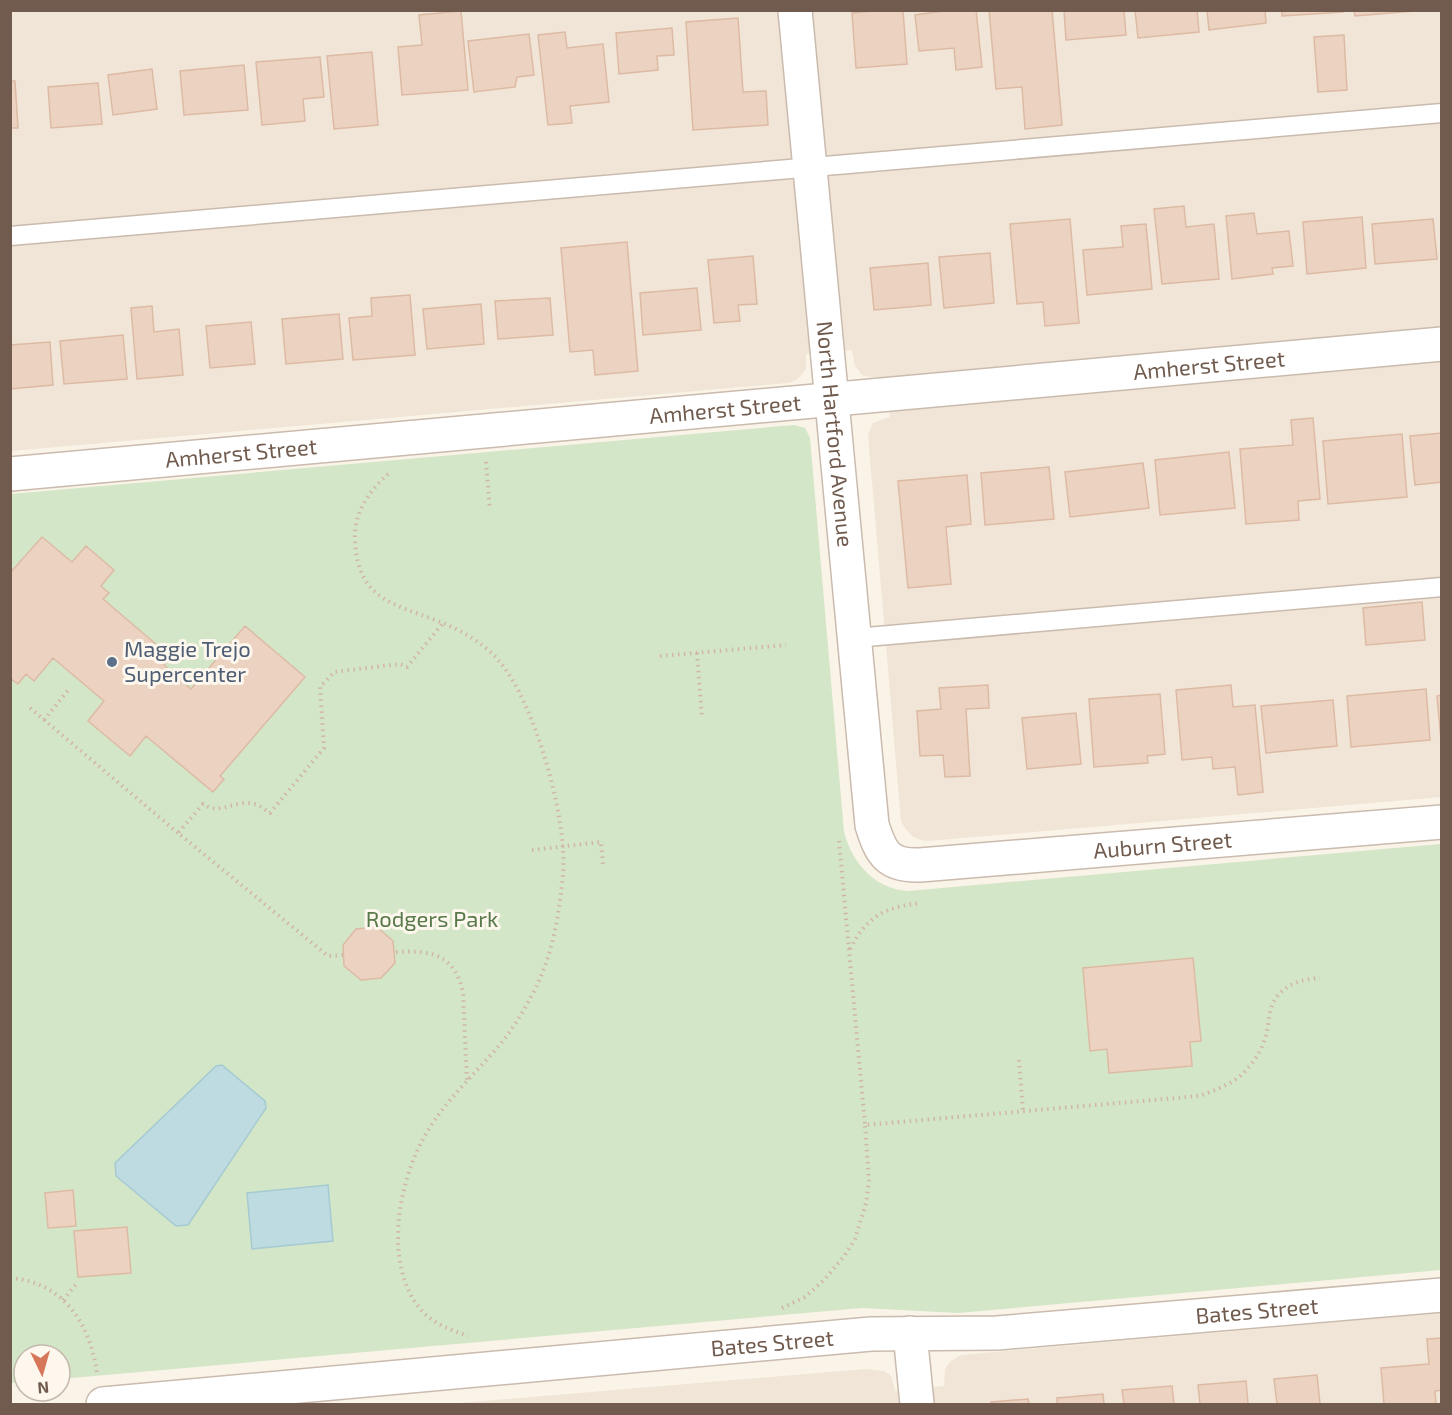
<svg xmlns="http://www.w3.org/2000/svg" width="1452" height="1415" font-family="'Exo 2',sans-serif">
<rect width="100%" height="100%" fill="#faf3e7"/>
<path fill="#f0e5d6" d="M11 11H1441V797L928 841 920 840 912 836 905 828 901 821 868 435 873 423 890 417 886 377H871L862 375 855 366 852 350 806 354V368L803 373 796 380 788 383 11 451Z
M1441 1313V1404H448L866 1369 884 1371 889 1374 892 1378 895 1391 944 1386 945 1369 950 1362 961 1355Z"/>
<path fill="#d3e6c7" d="M794 425 805 428 810 438 844 832C852 863 875 889 908 891L1441 844V1270L958 1313 862 1308 60 1379V1355H24V1382L11 1383V494Z"/>
<path fill="#bddbe1" stroke="#a5cad2" stroke-width="1.5" d="M222 1065 265 1101 266 1108 188 1225 176 1226 116 1176 115 1163 216 1066Z
M328 1185 333 1241 252 1249 247 1193Z"/>
<path fill="#ecd3c1" stroke="#ddbaa4" stroke-width="1.5" d="M884 10H903L907 64 856 68 852 13Z
M951 10H976L982 67 956 70 954 48 919 51 915 15Z
M989 10H1052L1062 125 1025 129 1022 87 996 89Z
M1064 10H1124L1126 35 1066 40Z
M1135 10H1197L1199 32 1138 38Z
M1207 10H1265L1266 23 1209 30Z
M1282 10H1343V12L1282 16Z
M1354 10H1414V11L1355 16Z
M461 11 468 90 402 95 398 47 422 45 419 15Z
M738 18 743 92 766 91 768 125 693 130 686 22Z
M672 28 674 55 657 56 658 70 619 74 616 33Z
M565 32 567 48 603 44 609 102 570 106 572 123 548 125 538 35Z
M529 34 534 75 517 77 515 87 474 92 468 41Z
M1344 35 1347 90 1318 92 1314 37Z
M372 52 378 125 334 129 327 56Z
M320 57 324 97 303 99 305 121 262 125 256 62Z
M244 65 248 110 184 115 180 71Z
M152 69 157 109 113 115 108 75Z
M10 81H15L18 128H10Z
M98 83 102 124 51 128 48 87Z
M1184 206 1186 227 1214 224 1219 279 1162 284 1154 209Z
M1254 213 1257 234 1289 231 1293 266 1272 268 1273 274 1232 279 1226 216Z
M1362 217 1366 268 1307 274 1303 222Z
M1070 219 1079 323 1045 326 1043 302 1017 304 1010 224Z
M1433 219 1437 259 1375 264 1372 224Z
M1146 224 1152 289 1087 295 1083 250 1123 247 1121 226Z
M627 242 638 371 595 375 593 350 570 352 561 248Z
M990 253 994 303 944 308 939 257Z
M753 256 757 304 738 305 740 321 714 323 708 260Z
M928 263 931 305 874 310 870 268Z
M697 288 701 330 643 335 640 293Z
M410 295 415 355 353 360 349 318 372 316 371 298Z
M550 298 553 335 498 339 495 301Z
M481 304 484 344 427 349 423 309Z
M152 306 154 332 179 329 183 375 137 379 131 308Z
M339 314 343 359 286 364 282 319Z
M251 322 255 364 210 368 206 326Z
M123 335 127 379 64 384 60 341Z
M50 342 53 385 10 389V345Z
M1313 418 1320 499 1298 501 1299 520 1246 524 1240 449 1293 445 1291 420Z
M1442 433V482L1415 485 1410 436Z
M1402 434 1407 497 1328 504 1323 441Z
M1229 452 1235 508 1160 515 1155 460Z
M1143 463 1149 508 1070 517 1065 472Z
M1049 467 1054 519 985 525 981 473Z
M967 475 971 524 946 527 951 584 908 588 898 481Z
M42 537 72 562 86 546 114 570 101 586 109 593 103 599 171 657 164 665 191 689 245 626 305 677 220 776 224 779 213 792 146 736 130 756 88 721 104 701 53 658 34 681 26 674 18 684 10 678V573Z
M1422 602 1425 640 1366 645 1363 608Z
M988 685 989 708 966 709 970 776 945 777 943 755 920 756 917 711 941 709 939 688Z
M1231 685 1233 707 1255 705 1263 792 1238 795 1235 767 1213 769 1212 757 1182 760 1176 690Z
M1426 689 1430 740 1351 747 1347 696Z
M1160 694 1165 754 1147 756 1148 763 1094 767 1089 699Z
M1442 695V740H1441L1437 696Z
M1333 700 1337 746 1266 753 1261 706Z
M1076 713 1081 764 1027 769 1022 718Z
M377 927 393 941 395 963 381 978 361 980 344 966 343 945 356 929Z
M1193 958 1201 1041 1190 1042 1192 1066 1109 1073 1107 1049 1090 1051 1083 968Z
M73 1190 76 1226 48 1228 45 1193Z
M127 1227 131 1273 78 1277 74 1231Z
M1442 1338V1390L1435 1391 1436 1404H1384L1381 1368 1429 1364 1427 1339Z
M1317 1375 1320 1404H1277L1274 1379Z
M1246 1381 1248 1404H1200L1198 1385Z
M1172 1386 1174 1404H1124L1122 1390Z
M1103 1394 1104 1404H1057V1398Z
M1028 1399 1029 1404H991V1402Z"/>
<g fill="none" stroke-linecap="round" stroke-linejoin="round">
<g stroke="#cabbae" stroke-width="21">
<path id="lane" d="M10 236 1442 113
M855 638 1442 587"/>
</g>
<g stroke="#cabbae" stroke-width="36">
<g id="street">
<path id="s1" d="M795 10 872 825C881 854 888 866 920 865L1442 822"/>
<path id="s2" d="M10 474 1442 344"/>
<path d="M910 1333 917 1404"/>
<path id="s3" d="M103 1404 871 1334 997 1333 1442 1295"/>
</g>
</g>
<path stroke="#d1b6a5" stroke-width="4" stroke-dasharray="1.5 4.5" stroke-linecap="butt" d="M486 462 490 510
M388 474C369 491 353 514 355 541 358 600 394 604 438 621 461 630 484 643 499 661 535 702 568 821 563 874 559 917 552 958 532 995 522 1014 511 1032 497 1048 473 1076 446 1100 427 1132 398 1180 382 1266 422 1311 434 1324 451 1330 468 1336
M697 653 702 718
M660 656 786 645
M30 708 178 833
M44 720 69 689
M839 841 865 1125 1199 1096C1216 1090 1236 1083 1248 1068 1256 1059 1263 1047 1266 1035 1269 1025 1268 1013 1273 1003 1282 985 1301 979 1320 978
M532 850 601 842 603 865
M850 949C867 916 885 907 921 903
M396 952C431 950 455 954 463 993L467 1080
M343 955 328 956 178 833 203 804C220 816 235 799 254 804 260 805 265 810 270 813L324 748 320 687 334 672 400 664 407 667 443 623
M1019 1060 1023 1111
M10 1278C64 1282 90 1324 97 1373
M63 1300 77 1283
M782 1308 805 1297 825 1279 845 1255 855 1239 866 1203 869 1181 865 1125"/>
<use href="#lane" stroke="#fff" stroke-width="18"/>
<use href="#street" stroke="#fff" stroke-width="33"/>
</g>
<circle fill="#5c6f8a" stroke="#fdf7ed" stroke-width="2" cx="112" cy="662" r="6"/>
<g text-anchor="middle" stroke-width="6" stroke-linejoin="round" paint-order="stroke">
<g font-size="22" fill="#705b4e" stroke="#fdf7ed">
<text dy="8" stroke="none"><textPath href="#s2" startOffset="1204">Amherst Street</textPath></text>
<text dy="8" stroke="none"><textPath href="#s2" startOffset="718">Amherst Street</textPath></text>
<text dy="8" stroke="none"><textPath href="#s1" startOffset="426">North Hartford Avenue</textPath></text>
<text dy="8" stroke="none"><textPath href="#s2" startOffset="232">Amherst Street</textPath></text>
<text dy="8" stroke="none"><textPath href="#s1" startOffset="1132">Auburn Street</textPath></text>
<text dy="8" stroke="none"><textPath href="#s3" startOffset="1158">Bates Street</textPath></text>
<text dy="8" stroke="none"><textPath href="#s3" startOffset="672">Bates Street</textPath></text>
</g>
<g font-size="22" fill="#4e5e75" stroke="#fdf7ed" text-anchor="start">
<text x="124" y="657">Maggie Trejo<tspan x="124" dy="25">Supercenter</tspan></text>
</g>
<g font-size="22" fill="#587a4b" stroke="#fdf7ed">
<text x="432" y="927">Rodgers Park</text>
</g>
</g>
<rect width="1452" height="1415" fill="none" stroke="#705b4e" stroke-width="24"/>
<g transform="translate(42 1373) rotate(175)"><circle r="28" fill="#fdf7ed" stroke="#c5b9ad" stroke-width="1.5"/>
<path d="M0-4.5L10 22L0 15L-10 22Z" fill="#d6775a"/>
<text y="-9" font-size="16" font-weight="bold" text-anchor="middle" fill="#705b4e">N</text>
</g>
</svg>
